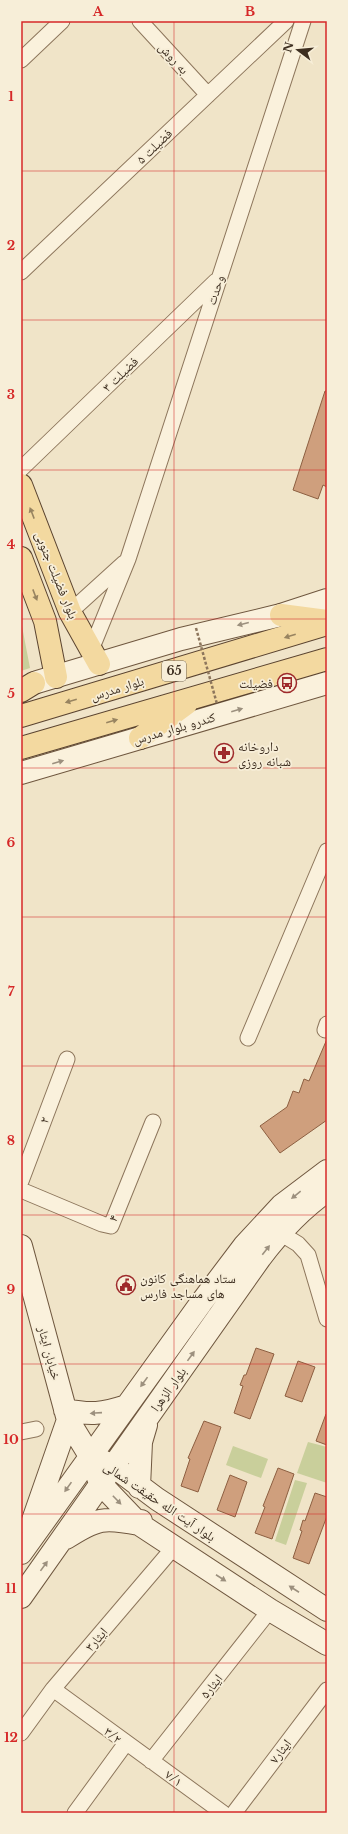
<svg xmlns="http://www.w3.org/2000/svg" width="348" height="1834" font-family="'Libre Baskerville','Noto Naskh Arabic',serif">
<rect width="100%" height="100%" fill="#f0e4c8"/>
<path fill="#c9cf9b" d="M21 621 30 668 21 671Z
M308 1442 327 1447V1483L297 1473Z
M233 1446 268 1459 261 1478 226 1465Z
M295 1480 307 1483 286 1545 275 1541Z"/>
<path fill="#cf9f7d" stroke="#8d5f41" d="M325 391H327V487L323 485 318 499 293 490Z
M327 1039V1120L280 1153 260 1126 287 1107 293 1091 299 1093 304 1079 309 1081Z
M256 1348 274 1354 250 1419 234 1413 243 1386 240 1385 244 1375H246Z
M298 1361 315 1367 302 1402 285 1396Z
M326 1414H327V1445L316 1441Z
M204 1421 221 1427 198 1492 181 1486 190 1459 188 1458Z
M278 1468 294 1474 272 1539 255 1533 265 1507 263 1506Z
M230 1475 247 1482 235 1517 217 1510Z
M315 1493 327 1497V1516L309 1564 293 1558 302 1531 300 1530 303 1520 305 1521Z"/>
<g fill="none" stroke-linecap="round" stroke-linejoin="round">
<g stroke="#8d765c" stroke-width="17">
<path id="minor" d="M140 21 208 95
M21 60 62 21
M21 272 286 21
M21 469 216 281
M70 612 124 563
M91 650 128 559 303 21
M325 1030 327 1024
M248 1038 327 851
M21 1181 67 1059
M21 1190 102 1224 111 1226 153 1122
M280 1233 298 1244 308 1255 327 1319
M21 1432 36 1429
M53 1689 223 1813
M21 1733 53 1689 174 1547
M151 1761 270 1610
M75 1813 126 1743
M234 1813 327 1690"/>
</g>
<g stroke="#6f573f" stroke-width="24">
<path id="secondary" d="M37 682 181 639 281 615 327 600
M21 773 327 683
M21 1246 68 1420 90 1456 100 1483 139 1524 270 1610 327 1644
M65 1410C91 1415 102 1414 127 1406
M100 1460 113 1466 157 1499 327 1610
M139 1487 141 1442 146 1425
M31 1526 68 1420
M66 1538C97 1518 104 1517 139 1524L141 1521
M21 1553 201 1303 244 1246 282 1205 327 1171
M21 1597 260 1258C279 1233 301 1209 327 1191"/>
</g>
<g stroke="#5b4430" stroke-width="24">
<path id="primary" d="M21 485 70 612 99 664
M21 558 45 621 56 677
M281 615 327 621
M21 691 34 683
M21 716 327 624
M140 738 186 704
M21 748 327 659"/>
</g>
<use href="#minor" stroke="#faf1dc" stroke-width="15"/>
<use href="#secondary" stroke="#faf1dc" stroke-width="22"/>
<use href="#primary" stroke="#f3d9a0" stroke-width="22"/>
<path stroke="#8d765c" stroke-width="2.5" stroke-dasharray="3 2" stroke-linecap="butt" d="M196 628 217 704"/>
</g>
<defs><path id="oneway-solid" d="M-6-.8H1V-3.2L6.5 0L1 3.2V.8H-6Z"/></defs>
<g fill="#988460">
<use href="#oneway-solid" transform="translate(32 513) rotate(-111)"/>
<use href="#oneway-solid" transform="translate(35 595) rotate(69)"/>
<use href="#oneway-solid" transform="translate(290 636) rotate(163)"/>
<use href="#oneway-solid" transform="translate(71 701) rotate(164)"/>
<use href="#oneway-solid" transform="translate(112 721) rotate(-16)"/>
</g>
<g fill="#9c907e">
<use href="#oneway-solid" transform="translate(243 624) rotate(166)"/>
<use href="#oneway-solid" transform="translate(237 710) rotate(-16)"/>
<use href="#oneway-solid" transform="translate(58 762) rotate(-16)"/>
<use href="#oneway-solid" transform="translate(296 1195) rotate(141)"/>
<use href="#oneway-solid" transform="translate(266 1250) rotate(-52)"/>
<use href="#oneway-solid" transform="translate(191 1356) rotate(-54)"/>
<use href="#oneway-solid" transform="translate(144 1382) rotate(126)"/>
<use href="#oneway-solid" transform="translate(96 1413) rotate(176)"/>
<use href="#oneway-solid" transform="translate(68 1487) rotate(125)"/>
<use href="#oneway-solid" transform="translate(117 1500) rotate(46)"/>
<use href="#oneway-solid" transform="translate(44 1566) rotate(-54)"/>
<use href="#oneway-solid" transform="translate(221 1578) rotate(33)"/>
<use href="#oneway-solid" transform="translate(294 1589) rotate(-147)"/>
</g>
<path fill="none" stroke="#d62828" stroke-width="1" stroke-opacity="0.55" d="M174 21V1813M21 171H327M21 320H327M21 470H327M21 619H327M21 768H327M21 917H327M21 1066H327M21 1215H327M21 1364H327M21 1514H327M21 1663H327"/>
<defs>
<g id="bus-ring" transform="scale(1)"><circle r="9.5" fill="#f7eed8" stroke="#9e2a2b" stroke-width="1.5"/><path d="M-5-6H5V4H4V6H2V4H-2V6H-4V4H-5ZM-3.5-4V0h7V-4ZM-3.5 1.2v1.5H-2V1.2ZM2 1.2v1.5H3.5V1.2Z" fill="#9e2a2b"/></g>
<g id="pharmacy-ring" transform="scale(1)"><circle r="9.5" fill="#f7eed8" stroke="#9e2a2b" stroke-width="1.5"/><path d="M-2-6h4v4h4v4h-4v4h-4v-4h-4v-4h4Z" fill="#9e2a2b"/></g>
<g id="civic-ring" transform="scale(1)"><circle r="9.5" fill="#f7eed8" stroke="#9e2a2b" stroke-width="1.5"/><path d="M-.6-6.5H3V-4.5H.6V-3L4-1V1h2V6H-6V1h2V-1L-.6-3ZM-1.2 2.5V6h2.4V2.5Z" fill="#9e2a2b"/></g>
</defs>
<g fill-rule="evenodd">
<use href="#bus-ring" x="287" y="683"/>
<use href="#pharmacy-ring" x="224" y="753"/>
<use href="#civic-ring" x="126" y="1285"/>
</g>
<g text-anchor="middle" stroke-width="3.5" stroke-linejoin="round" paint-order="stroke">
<rect fill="#f7eed8" stroke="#756857" stroke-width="1" x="162" y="661" width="24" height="20" rx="3"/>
<g font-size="12" font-weight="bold" fill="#3d2e20">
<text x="174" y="675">65</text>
</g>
<g font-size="13" fill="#3d2e20" stroke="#f7eed8">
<text transform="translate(174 58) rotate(48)" y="5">به روش</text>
<text transform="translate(154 146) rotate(-44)" y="5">فضیلت ۵</text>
<text transform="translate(215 290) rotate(-72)" y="5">وحدت</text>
<text transform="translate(120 374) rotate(-44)" y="5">فضیلت ۳</text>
<text transform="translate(57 575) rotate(68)" y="5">بلوار فضیلت جنوبی</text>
<text transform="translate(117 688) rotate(-17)" y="5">بلوار مدرس</text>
<text transform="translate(174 728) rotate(-16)" y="5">کندرو بلوار مدرس</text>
<text transform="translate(44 1120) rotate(-69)" y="5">۲</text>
<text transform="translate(113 1218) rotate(-60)" y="5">۴</text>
<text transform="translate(50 1353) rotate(75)" y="5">خیابان ایثار</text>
<text transform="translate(168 1389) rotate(-54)" y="5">بلوار الزهرا</text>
<text transform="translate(160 1501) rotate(34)" y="5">بلوار آیت الله حقیقت شمالی</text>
<text transform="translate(96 1639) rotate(-50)" y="5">ایثار۳</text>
<text transform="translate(211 1686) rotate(-52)" y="5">ایثار۵</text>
<text transform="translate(113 1735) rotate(39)" y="5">۳/۲</text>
<text transform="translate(280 1751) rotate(-53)" y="5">ایثار۷</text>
<text transform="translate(174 1778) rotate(36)" y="5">۷/۱</text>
</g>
<g font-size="13" fill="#3d2e20" stroke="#f7eed8" text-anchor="start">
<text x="273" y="688" text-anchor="end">فضیلت</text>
<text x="238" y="751">داروخانه<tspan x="238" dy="15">شبانه روزی</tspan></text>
<text x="140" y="1283">ستاد هماهنگی کانون<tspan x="140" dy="15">های مساجد فارس</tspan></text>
</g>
</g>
<rect width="348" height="1834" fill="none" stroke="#f7eed8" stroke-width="44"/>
<g transform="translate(298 50) rotate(286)" stroke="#f7eed8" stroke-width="3" paint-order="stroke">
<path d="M0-3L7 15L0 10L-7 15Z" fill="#3d2e20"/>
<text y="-6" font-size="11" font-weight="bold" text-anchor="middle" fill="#3d2e20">N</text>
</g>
<rect x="22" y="22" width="304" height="1790" fill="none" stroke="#d62828" stroke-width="1.5"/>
<g font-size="13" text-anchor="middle" font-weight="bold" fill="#d62828">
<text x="98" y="16">A</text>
<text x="250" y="16">B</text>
<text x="11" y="101">1</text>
<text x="11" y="250">2</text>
<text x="11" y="399">3</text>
<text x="11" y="549">4</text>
<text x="11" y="698">5</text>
<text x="11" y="847">6</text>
<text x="11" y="996">7</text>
<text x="11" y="1145">8</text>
<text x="11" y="1294">9</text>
<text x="11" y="1444">10</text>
<text x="11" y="1593">11</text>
<text x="11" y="1742">12</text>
</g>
</svg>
